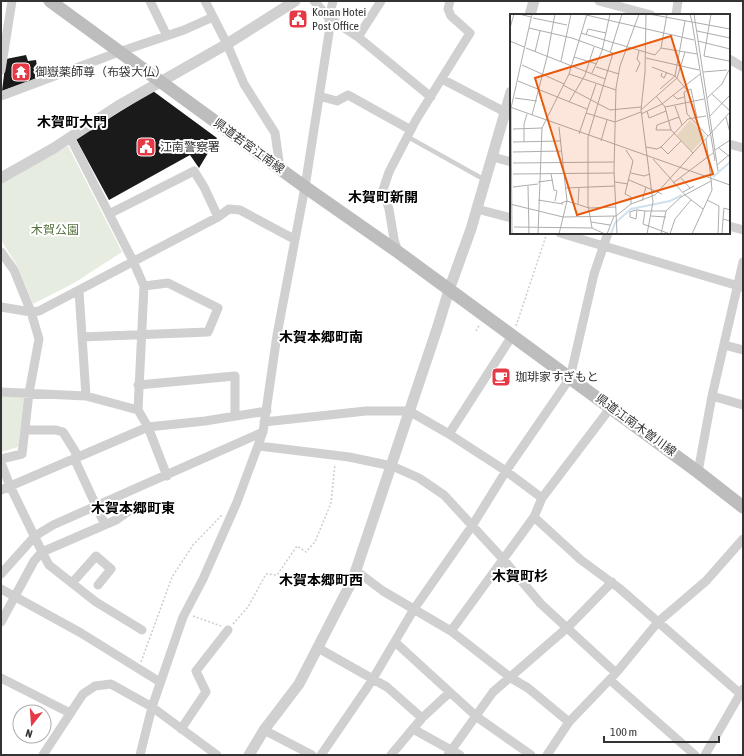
<svg xmlns="http://www.w3.org/2000/svg" width="744" height="756" font-family="'Asap Condensed','Noto Sans JP',sans-serif">
<rect width="100%" height="100%" fill="#fff"/>
<path fill="#e6ecdf" d="M68 146 122 252 74 283 33 304 18 267 1 240V183Z
M1 395 24 397 18 447 1 452Z"/>
<path fill="#1a1a1a" d="M26 55 28 61 36 60 39 78 2 91 6 59Z
M153 91 217 138 199 168 190 155 109 200 76 139Z"/>
<g fill="none" stroke-linecap="round" stroke-linejoin="round">
<path stroke="#cdcdcd" stroke-width="1.5" stroke-dasharray="2 2" stroke-linecap="butt" d="M516 326 547 233
M476 331 480 324
M193 616 221 626
M233 624 248 607 266 574 277 575 297 546 306 552 315 542 331 503 335 464
M141 662 172 577 193 545 222 515"/>
<path stroke="#d0d0d0" stroke-width="4.5" d="M408 137 485 180"/>
<path stroke="#d0d0d0" stroke-width="9" d="M150 1 167 36
M205 1 227 44 244 84 275 133 280 168
M314 1 329 18 358 37 431 97
M599 1 651 15
M676 15 678 1
M358 37 381 1
M729 59 743 67
M1 70 12 1
M442 79 505 112
M1 96 119 52 184 30 213 17
M319 96 337 101 348 95 411 130
M70 137 133 261 144 286 138 410 148 427 167 476
M729 144 743 148
M493 157 511 162
M477 209 511 218
M218 217 229 209 240 210 294 239
M729 226 743 230
M560 233 742 287
M1 252 14 270 31 312 39 339 29 393 22 454 1 459
M398 252 394 239 389 209 383 190 389 172 416 120 470 33 451 16 448 9 450 1
M79 291 86 396
M1 307 31 312 39 311 218 217 204 187 194 171 109 214
M82 337 208 332 218 308 168 283 144 286
M724 345 743 350
M138 385 235 376V416
M1 392 86 396 138 410
M712 396 743 405
M264 422 366 411H409L449 434 506 471 542 498
M25 430H56L63 432 78 456
M449 434 512 336
M259 446 349 457 392 466 419 478 444 495 502 558 541 604 616 673
M74 458 105 525
M1 463 10 486 42 552 34 561 1 622
M698 472 712 396 743 262
M1 490 148 427 205 421 267 411
M136 506 116 520 42 552 49 565 96 602 142 630
M534 517 581 560 619 588 743 696
M355 570 383 591 451 631 511 678 528 688 569 722
M1 574 35 536 53 525 263 432
M72 583 96 556 111 569 98 585
M1 589 81 633 160 682
M451 631 534 517 542 498 611 407
M395 642 477 717 531 755
M318 648 387 687 422 718
M1 678 70 713
M610 680 695 755
M181 729 206 692 196 671 228 630
M413 729 460 755
M264 730 312 755
M43 755 83 694 95 686 111 684 152 707 217 755
M140 755 152 707 183 617 203 579 237 502 263 432 277 335 305 187 329 33V18L333 1
M321 755 371 682 414 609 472 526 506 471 570 378 594 274 608 233
M391 755 422 718 449 693
M448 755 493 692 568 627 612 582
M547 755 569 722 616 673 658 622 706 581 743 539
M705 755 743 689"/>
<path stroke="#d0d0d0" stroke-width="11" d="M530 15 534 1
M1 178 54 148 118 106 227 44 295 1
M249 755 264 730 299 684 353 579 438 326 449 290 471 229 511 92"/>
<path stroke="#bdbdbd" stroke-width="13" d="M50 1 305 187 398 252 698 472 743 507"/>
</g>
<defs>
<g id="civic-square" transform="scale(1)"><rect x="-9" y="-9" width="18" height="18" rx="4" fill="#e63946" stroke="#fff"/><path d="M-.6-6.5H3V-4.5H.6V-3L4-1V1h2V6H-6V1h2V-1L-.6-3ZM-1.2 2.5V6h2.4V2.5Z" fill="#fff"/></g>
<g id="temple-square" transform="scale(1)"><rect x="-9" y="-9" width="18" height="18" rx="4" fill="#e63946" stroke="#fff"/><path d="M0-6L5-2H3V0L6.5 2.5H4V6H1.5V3h-3V6H-4V2.5H-6.5L-3 0V-2H-5Z" fill="#fff"/></g>
<g id="cafe-square" transform="scale(1)"><rect x="-9" y="-9" width="18" height="18" rx="4" fill="#e63946" stroke="#fff"/><path d="M-5.5-4.5H6V0H3Q3 3.5 0 3.5H-2.5Q-5.5 3.5-5.5 0ZM3-3.2v2h1.7v-2ZM-6 4.5H4V6H-6Z" fill="#fff"/></g>
</defs>
<g fill-rule="evenodd">
<use href="#civic-square" x="298" y="19"/>
<use href="#temple-square" x="21" y="72"/>
<use href="#civic-square" x="146" y="147"/>
<use href="#cafe-square" x="501" y="377"/>
</g>
<g text-anchor="middle" stroke-width="4" stroke-linejoin="round" paint-order="stroke">
<g font-size="12" fill="#333" stroke="#fff" text-anchor="start">
<text x="312" y="16">Konan Hotei<tspan x="312" dy="14">Post Office</tspan></text>
<text x="35" y="76">御嶽薬師尊（布袋大仏）</text>
<text x="160" y="151">江南警察署</text>
<text x="515" y="381">珈琲家すぎもと</text>
</g>
<g font-size="12" fill="#333" stroke="#fff">
<text transform="translate(249 146) rotate(36)" y="4">県道若宮江南線</text>
<text transform="translate(636 425) rotate(36)" y="4">県道江南木曽川線</text>
</g>
<g font-size="12" fill="#56703f" stroke="#fff">
<text x="55" y="234">木賀公園</text>
</g>
<g font-size="14" font-weight="bold" fill="#000" stroke="#fff">
<text x="72" y="127">木賀町大門</text>
<text x="383" y="202">木賀町新開</text>
<text x="321" y="342">木賀本郷町南</text>
<text x="133" y="513">木賀本郷町東</text>
<text x="520" y="581">木賀町杉</text>
<text x="321" y="585">木賀本郷町西</text>
</g>
</g>
<g transform="translate(510 14)">
<rect width="220" height="220" fill="#fff"/>
<path d="M180 106 196 122 182 137 167 121Z" fill="#e6ecdf"/>
<path fill="none" stroke="#cfe2ee" stroke-width="2" d="M203 163 220 148M101 220 105 209 121 195 160 187 172 181"/>
<path fill="none" stroke="#adadad" stroke-width="1" d="M9 0 21 3M72 0 184 26M136 0 135 58 131 96 143 188 137 220M139 0 182 8 205 147M180 0 182 8 220 15M184 0 208 157M201 0 194 42 219 47M23 4 57 11M175 7 165 62 177 76M0 14 4 0M19 14 62 24 103 39 78 123V191L82 214M187 17 220 24M71 19 145 41 151 34 157 0M76 21 78 15 96 19M0 27 14 33M188 27 220 35M16 34 95 65M151 34 187 40M220 35V58M25 38 30 17M100 39 112 0M64 43 87 50M136 44 189 56M51 47 61 0M12 51 54 70M86 53 109 60M142 53 165 62 150 75M126 58 130 49 127 45 129 37M193 58 217 56M82 59 92 37 100 0M152 59 151 62 154 64 157 58M59 60 106 76M8 67 77 95M53 71 100 96 131 93M202 80 220 97M163 81 167 85 174 83M146 82 155 93 161 116 183 139M5 84 27 87M197 84 212 70 219 56M59 88 75 61 84 33M165 92 172 111M0 93 220 171M155 93 194 85M131 96 167 64 175 38M137 97 139 104 156 97M76 99 105 108 131 98M131 100 152 90 190 60M22 101 37 43 45 0M200 102 220 81M216 103 220 119M187 104 181 75 174 78 177 100 198 122M3 115 32 114M161 116H146L147 111 169 103M69 120 86 70M196 125 201 165M91 127 97 106M171 127 158 140 151 133 178 105 196 102M3 128 51 127M14 128V110L17 100M136 133 147 135 151 133M209 134 220 143M116 136 123 147 115 180 121 183V190M205 136 220 126M3 138 52 137M143 145 175 181 193 195M3 149 104 148M207 151 220 140M121 159 134 162 140 160M3 160 104 159M41 160 44 176 47 177 45 187M170 163 180 174M119 166 152 180M28 168 43 166M105 168 118 170M163 169 203 139M18 172 19 220M3 173 28 170M55 174 105 172M173 178 184 172M28 186 53 190M197 186 209 192 208 220M132 187 136 173M51 189 57 187 79 194 106 193M0 190 53 203 106 202 121 190 145 181 220 98M68 190 69 174M127 196 126 205 120 203V198L126 196H127L135 197M141 202 156 203M213 205 214 194 220 196M81 208 100 211M4 213 82 214 95 220M2 220 1 94 22 0M28 220 32 114 59 60 77 0M49 220 57 187 49 113M97 220 104 202M107 220 104 156 106 74 110 52 129 0M151 220 156 197M160 220 133 210 135 197H156L171 183 201 167M160 220 165 205 181 186M182 220 202 176 201 165M212 220 213 205 220 207"/>
<path fill="#e8590c" fill-opacity="0.15" stroke="#e8590c" stroke-width="2" d="M161 22 203 160 67 201 25 64Z"/>
<rect width="220" height="220" fill="none" stroke="#333" stroke-width="2"/>
</g>
<rect width="744" height="756" fill="none" stroke="#333333" stroke-width="4"/>
<g transform="translate(32 724) rotate(197)"><circle r="19" fill="#ffffff" stroke="#adadad"/>
<path d="M0-3L7 15L0 10L-7 15Z" fill="#e63946"/>
<text y="-6" font-size="11" font-weight="bold" text-anchor="middle" fill="#333333">N</text>
</g>
<path d="M604 736v6h115v-6" fill="none" stroke="#333333" stroke-width="2"/>
<text x="610" y="736" font-size="12" fill="#333333" stroke="#ffffff" stroke-width="3" paint-order="stroke">100 m</text>
</svg>
